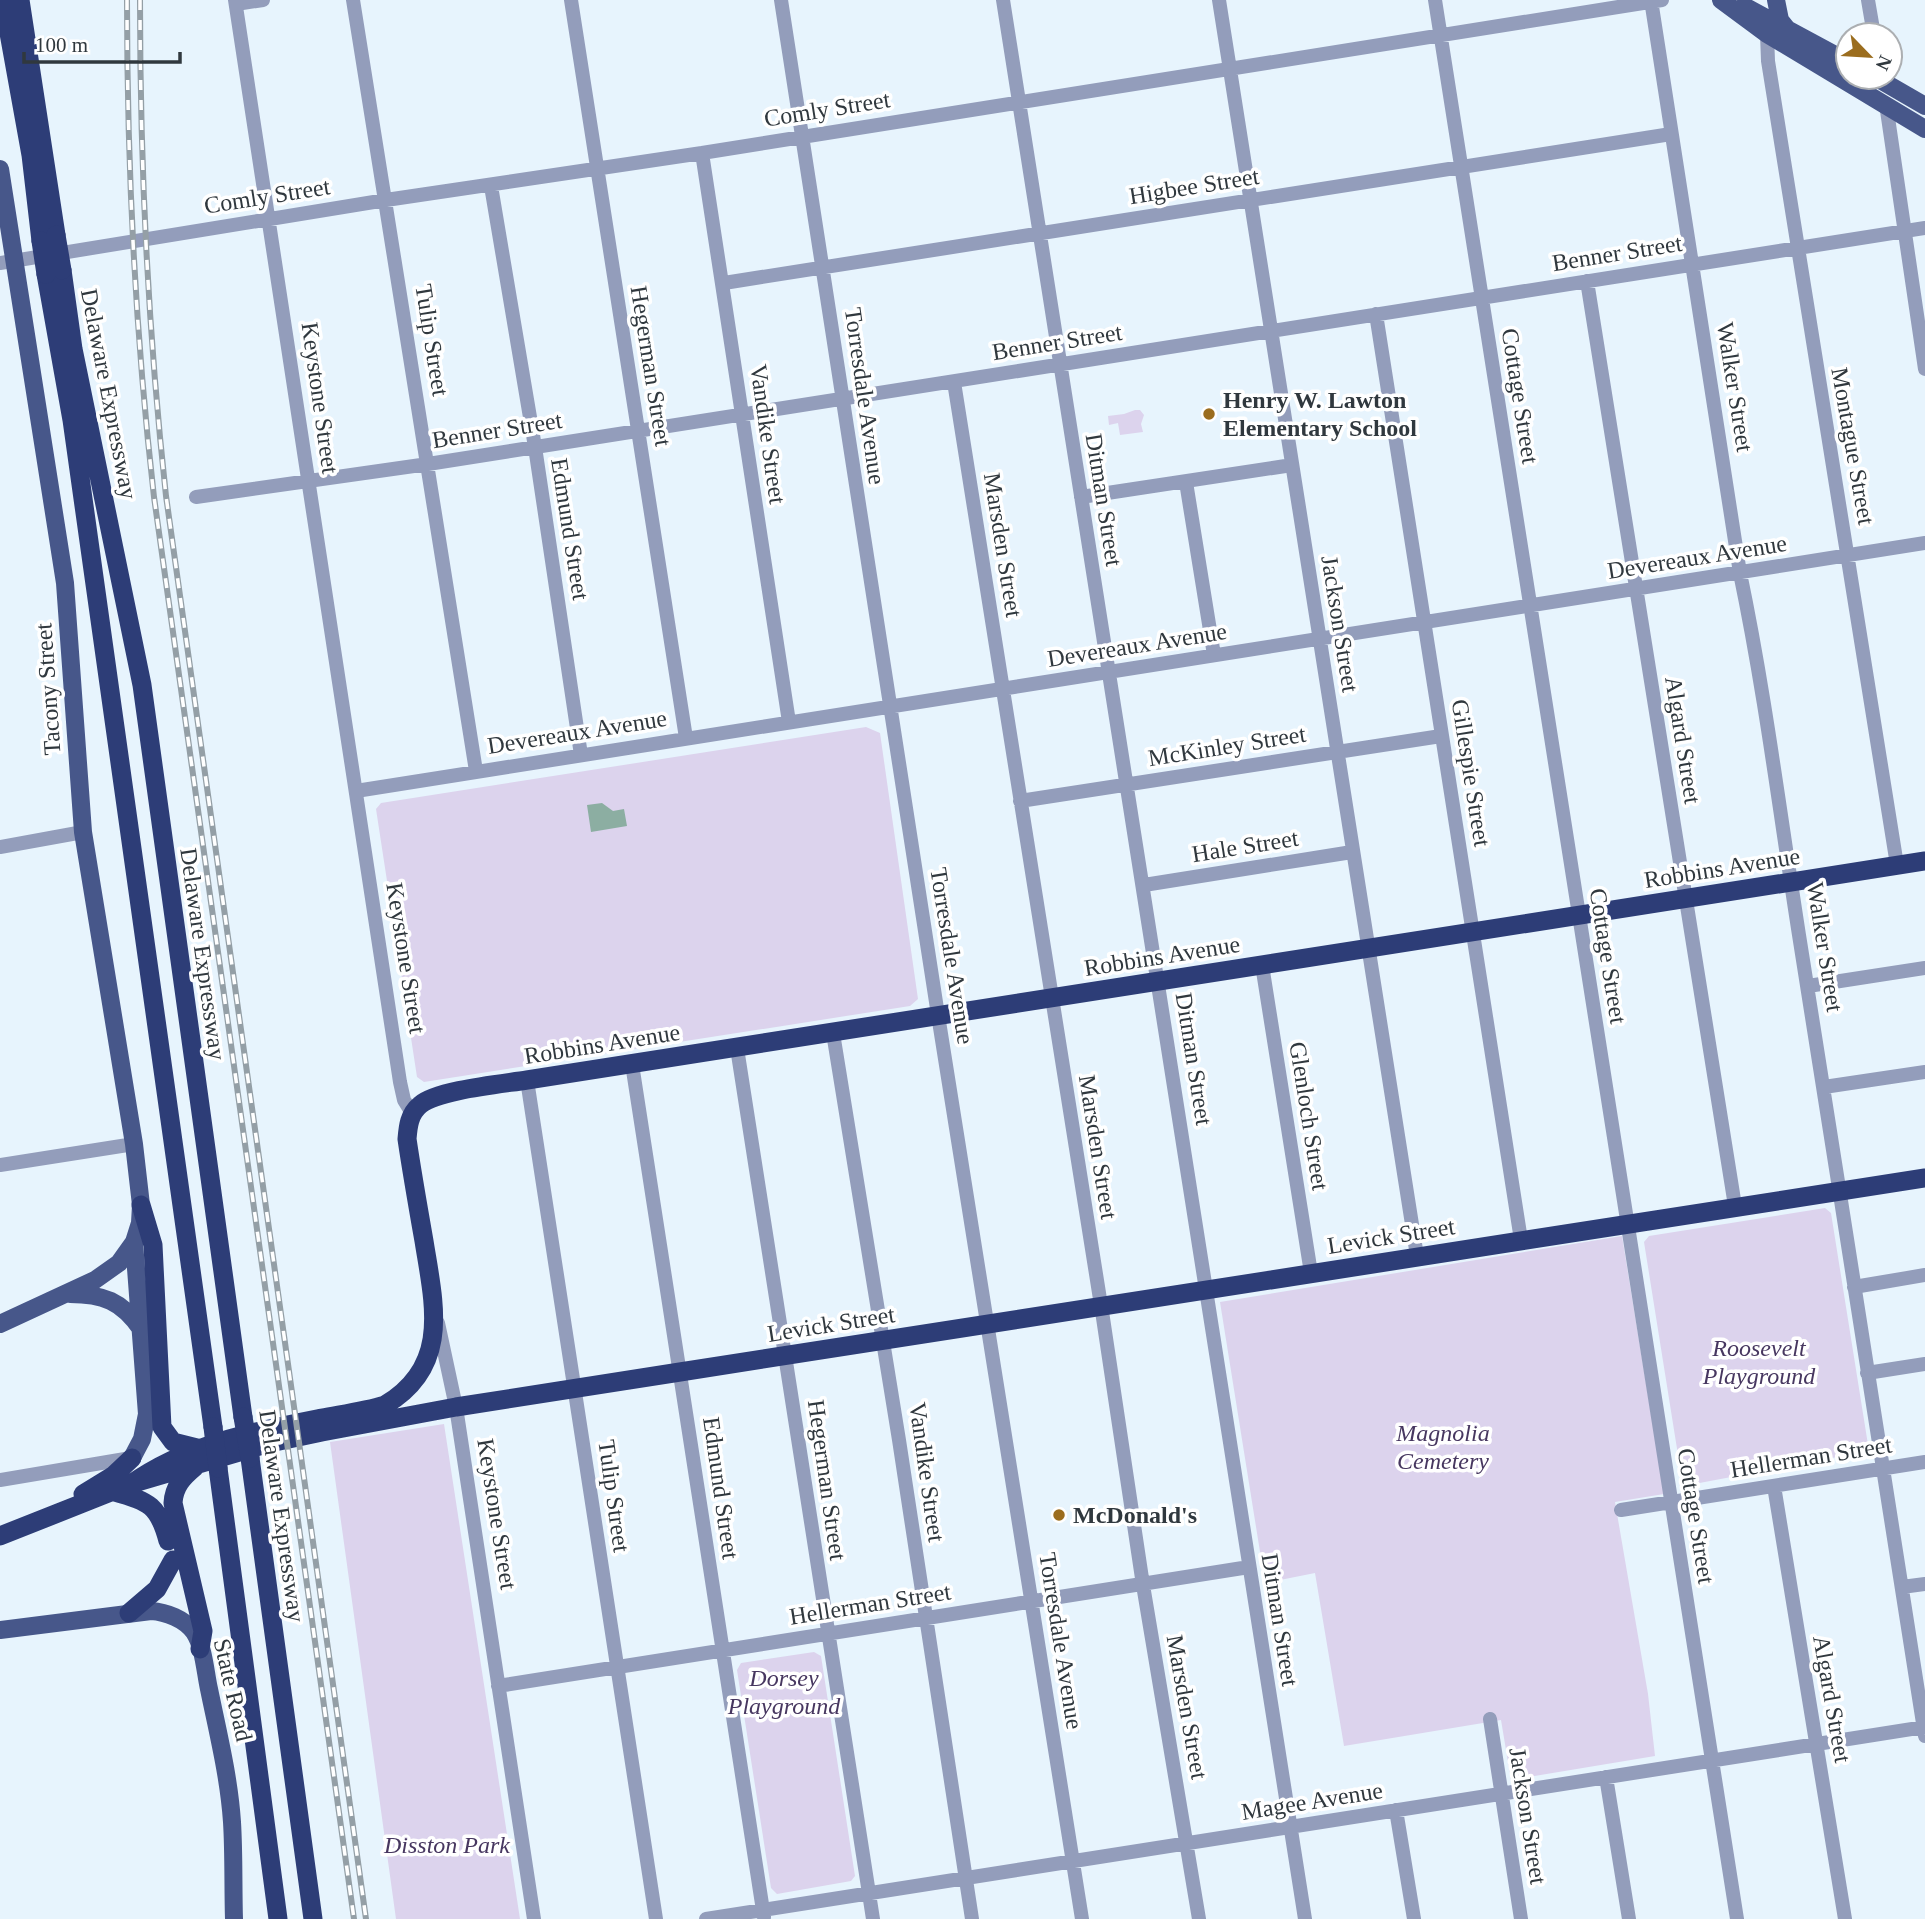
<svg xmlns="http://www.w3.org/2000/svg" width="1925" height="1919" font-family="'Times New Roman',serif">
<rect width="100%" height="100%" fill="#e7f4fd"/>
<path fill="#dcd3ed" d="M1135 410H1140L1144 415 1141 424 1143 432 1120 435 1118 423 1109 425 1108 416 1124 414Z
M866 727 880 733 918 999 910 1006 424 1082 417 1077 376 809 381 803Z
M1825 1208 1831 1213 1869 1451 1689 1485 1682 1480 1644 1242 1649 1236Z
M1622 1236 1664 1494 1615 1502 1648 1694 1655 1756 1511 1780 1501 1720 1344 1746 1315 1573 1265 1583 1220 1302Z
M444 1424 520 1919H396L330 1442Z
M814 1652 821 1656 855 1876 851 1881 777 1894 771 1888 737 1670 741 1663Z"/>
<path fill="#8caea2" d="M602 803 613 811 624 809 627 826 591 832 587 805Z"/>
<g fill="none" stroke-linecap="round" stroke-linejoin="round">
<path stroke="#939dbb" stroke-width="14" d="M235 0 400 1082 404 1100 412 1113
M353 0 476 771
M571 0 686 738
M781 0 938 1015 1082 1919
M1003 0C1105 639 1205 1279 1305 1919
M1219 0 1417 1256
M1435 0 1737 1919
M1651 0 1740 573C1765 693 1780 814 1799 935 1841 1202 1884 1469 1925 1736
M1868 0 1874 35
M236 4 263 0
M1767 34 1768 61 1897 865
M1886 104 1925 369
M702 153 789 722
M491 186 535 447 581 755
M0 263 386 200 702 153 1662 0
M1587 281 1735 1206
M724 283 1671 134
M1376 314 1521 1240
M954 382 1103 1318 1143 1585 1199 1919
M1186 482 1214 655
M196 497 428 464 1925 228
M1081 497 1292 465
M356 791 1925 543
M1020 801 1441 736
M0 847 83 832
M1144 885 1352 852
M1262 965 1311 1273
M1808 986 1925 968
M833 1033 899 1440 972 1919
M737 1048 873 1919
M632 1064 764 1917
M527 1080 656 1919
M1824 1087 1925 1072
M0 1165 134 1144
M1854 1287 1925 1275
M438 1323 456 1407 534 1919
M1867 1373 1925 1364
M0 1480 131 1458
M1774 1486 1845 1919
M1621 1510 1925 1462
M1902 1587 1925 1584
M498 1686 1249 1567
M1490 1719 1521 1919
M1606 1777 1629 1919
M1396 1810 1414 1919
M706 1919 1925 1727"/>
<path stroke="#47578a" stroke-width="18" d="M1721 0 1767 34 1925 129
M1776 0 1780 20 1788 30
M1744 6 1848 62
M1875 77 1925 106
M0 169 65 583 83 832 134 1144 141 1205 140 1223 134 1242 119 1263 95 1280 0 1324
M70 1294C103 1294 122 1301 141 1329
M132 1458 142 1439 147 1414 134 1242
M0 1630 151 1611C166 1612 185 1619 194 1632 204 1647 205 1671 209 1689 218 1733 229 1777 232 1822 234 1854 233 1887 234 1919"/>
<path stroke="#2d3d77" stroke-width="19" d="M3 0 31 155 41 241
M20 0 56 235
M62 270 73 349 142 685 243 1417
M46 274 72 420 213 1427
M141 1205 153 1245 162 1427 173 1442 197 1448
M250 1458 313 1919
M195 1467C183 1477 174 1486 173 1503L203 1631 200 1649
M218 1468 278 1919
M131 1484C187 1444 256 1431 322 1418 343 1414 365 1411 385 1405 451 1366 434 1304 424 1241 418 1207 412 1173 407 1139 408 1127 409 1114 420 1105 437 1090 502 1084 527 1080L1925 861
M115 1492C149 1501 159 1506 168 1541
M83 1494 114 1475 132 1458
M0 1536 131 1484 270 1443 322 1432 456 1407 680 1372 1925 1178
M129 1613 157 1589 173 1560"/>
<g stroke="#949fa6" stroke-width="6">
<path id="rail" d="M127 0C127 166 135 331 154 497L354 1919
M140 0C140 166 148 331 166 496L366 1919"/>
</g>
<use href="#rail" stroke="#fff" stroke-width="3.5" stroke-dasharray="10" stroke-linecap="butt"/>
<path stroke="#2d3d77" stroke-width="19" d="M56 235 62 270
M41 241 46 274
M243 1417 250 1458
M213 1427 218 1468"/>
</g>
<g fill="#9b6d1e" stroke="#fff" stroke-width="2.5">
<circle cx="1209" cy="414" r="7"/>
<circle cx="1059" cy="1515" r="7"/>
</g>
<g text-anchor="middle" stroke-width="7" stroke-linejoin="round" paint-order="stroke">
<g font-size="24" fill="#30383e" stroke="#fff">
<text transform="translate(827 109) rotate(-9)" y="8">Comly Street</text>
<text transform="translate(1194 186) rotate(-9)" y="8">Higbee Street</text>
<text transform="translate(267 196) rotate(-9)" y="8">Comly Street</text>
<text transform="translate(1617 253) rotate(-9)" y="8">Benner Street</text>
<text transform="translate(432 340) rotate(81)" y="8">Tulip Street</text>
<text transform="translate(1057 342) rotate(-9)" y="8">Benner Street</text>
<text transform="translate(651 366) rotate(81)" y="8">Hegerman Street</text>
<text transform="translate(1735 387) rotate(81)" y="8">Walker Street</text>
<text transform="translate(109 394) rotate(79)" y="8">Delaware Expressway</text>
<text transform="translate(865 396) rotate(82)" y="8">Torresdale Avenue</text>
<text transform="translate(1520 396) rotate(81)" y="8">Cottage Street</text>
<text transform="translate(320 398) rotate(82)" y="8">Keystone Street</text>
<text transform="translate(497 430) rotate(-9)" y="8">Benner Street</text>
<text transform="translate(768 434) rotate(82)" y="8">Vandike Street</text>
<text transform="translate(1853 446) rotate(80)" y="8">Montague Street</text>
<text transform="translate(1104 500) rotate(81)" y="8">Ditman Street</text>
<text transform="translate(570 529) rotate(81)" y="8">Edmund Street</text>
<text transform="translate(1003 545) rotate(81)" y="8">Marsden Street</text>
<text transform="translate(1697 557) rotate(-9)" y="8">Devereaux Avenue</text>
<text transform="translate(1340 624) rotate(81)" y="8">Jackson Street</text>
<text transform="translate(1137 645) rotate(-9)" y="8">Devereaux Avenue</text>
<text transform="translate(48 689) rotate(-94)" y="8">Tacony Street</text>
<text transform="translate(577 732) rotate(-9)" y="8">Devereaux Avenue</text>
<text transform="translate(1683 740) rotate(81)" y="8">Algard Street</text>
<text transform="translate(1227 746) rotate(-9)" y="8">McKinley Street</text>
<text transform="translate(1471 773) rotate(81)" y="8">Gillespie Street</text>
<text transform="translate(1245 846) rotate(-9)" y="8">Hale Street</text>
<text transform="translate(1722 868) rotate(-9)" y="8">Robbins Avenue</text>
<text transform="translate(1825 947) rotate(81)" y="8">Walker Street</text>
<text transform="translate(203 954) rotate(82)" y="8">Delaware Expressway</text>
<text transform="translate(952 956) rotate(81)" y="8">Torresdale Avenue</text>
<text transform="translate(1162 956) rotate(-9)" y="8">Robbins Avenue</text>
<text transform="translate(1608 956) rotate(81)" y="8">Cottage Street</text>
<text transform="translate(406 958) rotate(81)" y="8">Keystone Street</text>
<text transform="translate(602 1044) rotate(-9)" y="8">Robbins Avenue</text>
<text transform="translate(1194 1059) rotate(81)" y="8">Ditman Street</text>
<text transform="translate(1309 1116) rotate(81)" y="8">Glenloch Street</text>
<text transform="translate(1098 1147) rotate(81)" y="8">Marsden Street</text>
<text transform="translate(1391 1236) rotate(-9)" y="8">Levick Street</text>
<text transform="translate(831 1324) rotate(-9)" y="8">Levick Street</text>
<text transform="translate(1811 1457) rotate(-9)" y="8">Hellerman Street</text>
<text transform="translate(927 1472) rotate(82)" y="8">Vandike Street</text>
<text transform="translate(827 1480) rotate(82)" y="8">Hegerman Street</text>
<text transform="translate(721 1488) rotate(82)" y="8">Edmund Street</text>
<text transform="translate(614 1496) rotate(82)" y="8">Tulip Street</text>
<text transform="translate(497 1514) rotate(81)" y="8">Keystone Street</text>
<text transform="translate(282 1516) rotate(82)" y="8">Delaware Expressway</text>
<text transform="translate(1696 1516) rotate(81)" y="8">Cottage Street</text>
<text transform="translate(870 1604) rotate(-9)" y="8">Hellerman Street</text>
<text transform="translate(1280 1620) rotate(81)" y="8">Ditman Street</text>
<text transform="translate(1061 1641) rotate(81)" y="8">Torresdale Avenue</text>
<text transform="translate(233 1690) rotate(77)" y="8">State Road</text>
<text transform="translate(1832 1699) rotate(80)" y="8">Algard Street</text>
<text transform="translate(1187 1707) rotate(80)" y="8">Marsden Street</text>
<text transform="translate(1312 1801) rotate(-9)" y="8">Magee Avenue</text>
<text transform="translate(1528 1816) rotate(81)" y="8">Jackson Street</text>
</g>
<g font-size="24" font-weight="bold" fill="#30383e" stroke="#fff" text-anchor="start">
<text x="1223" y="408">Henry W. Lawton<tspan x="1223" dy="28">Elementary School</tspan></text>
<text x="1073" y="1523">McDonald's</text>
</g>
<g font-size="24" font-style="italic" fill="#473760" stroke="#fff">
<text x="1759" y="1356">Roosevelt<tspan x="1759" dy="28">Playground</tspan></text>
<text x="1443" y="1441">Magnolia<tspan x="1443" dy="28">Cemetery</tspan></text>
<text x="784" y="1686">Dorsey<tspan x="784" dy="28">Playground</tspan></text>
<text x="447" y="1853">Disston Park</text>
</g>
</g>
<g transform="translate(1869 56) rotate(115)"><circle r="33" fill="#ffffff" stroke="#acafb2" stroke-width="2"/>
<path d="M0-5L12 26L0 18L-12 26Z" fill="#9b6d1e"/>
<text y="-10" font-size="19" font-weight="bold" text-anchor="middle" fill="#30383e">N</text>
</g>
<path d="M24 52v10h156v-10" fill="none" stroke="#30383e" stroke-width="3.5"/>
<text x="35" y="52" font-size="21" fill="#30383e" stroke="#ffffff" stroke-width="5" paint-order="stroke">100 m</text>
</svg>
